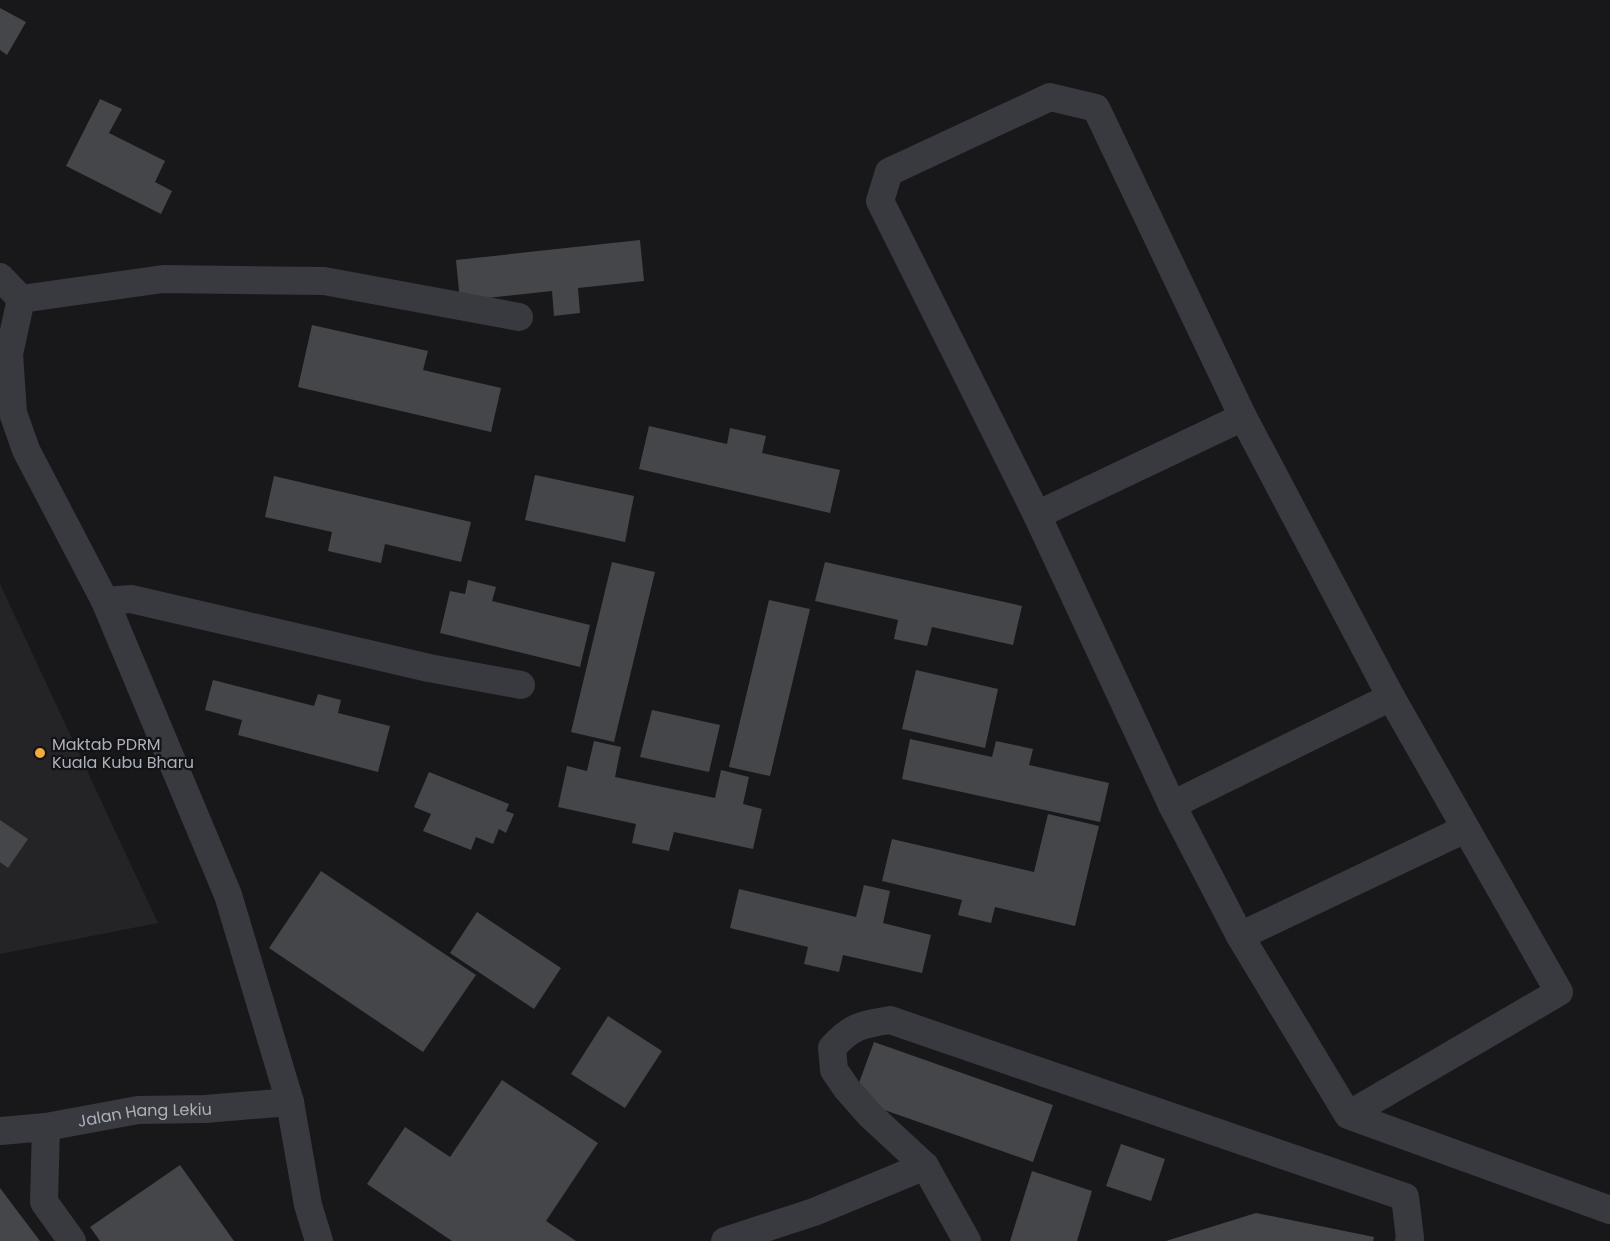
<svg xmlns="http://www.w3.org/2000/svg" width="1610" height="1241" font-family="Poppins,sans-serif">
<rect width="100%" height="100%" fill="#18181a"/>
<path fill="#242427" d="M0 584 158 923 0 954Z"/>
<path fill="#45464a" d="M0 8 26 22 7 55 0 50Z
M100 99 122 109 109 133 165 161 155 182 172 191 161 214 66 166Z
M640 240 644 281 578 288 580 313 554 316 552 291 460 301 456 260Z
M312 325 428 351 423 370 501 388 491 432 298 387Z
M649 426 727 444 730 428 766 436 762 453 840 470 830 513 639 469Z
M535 475 634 496 625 542 525 520Z
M274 476 471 522 461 562 385 544 381 563 328 551 332 532 265 517Z
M612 562 655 572 614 742 571 732Z
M825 562 1022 606 1013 645 932 627 927 646 894 639 898 620 815 601Z
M468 580 496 587 492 601 590 625 580 667 440 633 450 591 465 594Z
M769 600 810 609 770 776 729 767Z
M916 670 998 689 985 748 902 729Z
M213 680 314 706 318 694 341 700 338 713 390 726 378 772 238 735 242 720 205 710Z
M652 710 720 725 709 772 640 757Z
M910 739 992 757 996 741 1033 749 1029 765 1109 783 1100 822 902 779Z
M594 741 621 747 615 777 715 798 721 770 749 777 743 804 762 809 753 849 674 832 669 851 632 843 636 824 558 807 567 766 587 771Z
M429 772 509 804 506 811 514 814 506 833 499 829 493 844 476 837 471 850 423 831 431 814 414 807Z
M1048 814 1099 826 1075 926 995 907 991 923 958 915 962 900 882 881 892 839 1034 872Z
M0 820 28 839 8 868 0 862Z
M321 871 476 975 423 1052 269 948Z
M864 885 890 891 883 923 931 935 922 973 843 955 839 972 804 964 808 947 730 928 739 889 856 917Z
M477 912 561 968 534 1009 450 953Z
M608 1016 662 1051 625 1108 571 1074Z
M874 1042 1053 1105 1033 1162 853 1099Z
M502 1080 598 1143 546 1221 576 1241H452L367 1184 405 1127 450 1157Z
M1121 1144 1165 1159 1151 1201 1106 1186Z
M180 1165 234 1241H100L90 1227Z
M1032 1171 1092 1191 1077 1241H1010Z
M0 1188 15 1208 40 1241H0Z
M1256 1213 1374 1237 1373 1241H1166Z"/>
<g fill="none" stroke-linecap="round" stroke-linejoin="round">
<g stroke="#393a3f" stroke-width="28">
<path d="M0 277 21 299 9 354 13 413 26 450 105 601 228 895 290 1102 308 1205 319 1241"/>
<path d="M21 299 163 279 324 281 519 317"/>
<path d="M1037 515 1243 417"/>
<path d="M105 601 131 599 429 668 521 685"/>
<path d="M1172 805 1391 697"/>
<path d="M1240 936 1465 829"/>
<path d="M1348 1115 1559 992 1391 697 1243 417 1096 108 1050 97 889 172 880 201 1037 515 1172 805 1240 936 1348 1115 1610 1210"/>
<path d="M46 1127 44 1202 72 1241"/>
<path id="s1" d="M0 1131 46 1127 138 1110 205 1109 290 1102"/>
<path d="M725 1241 814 1212 925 1166"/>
<path d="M967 1241 925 1166 870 1115 847 1089 834 1070 832 1048C851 1026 863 1024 890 1020L1405 1197 1410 1238 1409 1241"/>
</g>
</g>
<circle fill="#efab3b" stroke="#131315" stroke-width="2" cx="40" cy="753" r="6"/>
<g text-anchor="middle" stroke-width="4.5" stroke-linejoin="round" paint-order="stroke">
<g font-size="16" fill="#abb0ba" stroke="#131315" text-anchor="start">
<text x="52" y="750">Maktab PDRM<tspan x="52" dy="18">Kuala Kubu Bharu</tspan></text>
</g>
<g font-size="16" fill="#abb0ba" stroke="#131315">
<text dy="6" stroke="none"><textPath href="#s1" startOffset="146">Jalan Hang Lekiu</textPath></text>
</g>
</g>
</svg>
